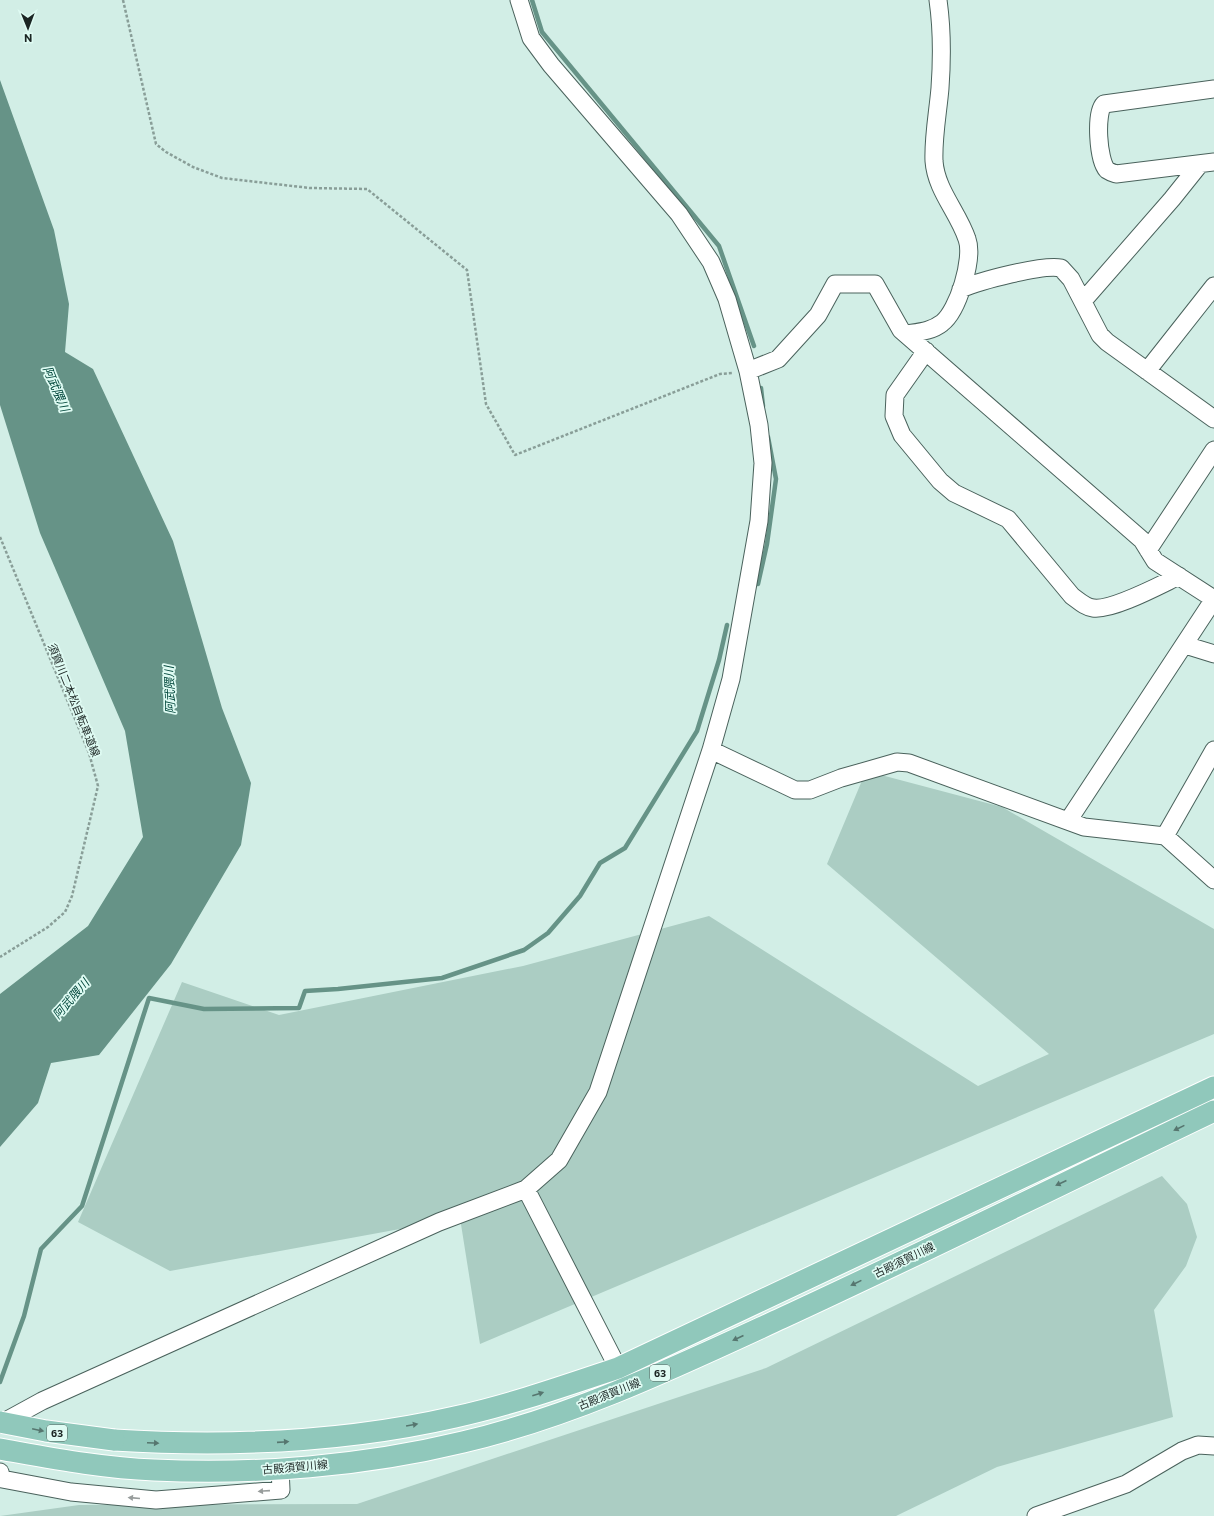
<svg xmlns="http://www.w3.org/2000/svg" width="1214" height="1516" font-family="Commissioner,'Noto Sans JP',sans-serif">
<rect width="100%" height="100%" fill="#d2eee6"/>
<path fill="#abcdc3" d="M866 771 1002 807 1214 929V1034L480 1344 460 1218 170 1271 78 1222 182 982 279 1015 523 966 709 916 978 1086 1049 1054 827 864Z
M1162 1176 1187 1204 1197 1237 1186 1266 1154 1310 1173 1417 997 1467 896 1516H0L79 1505 357 1504 766 1368Z"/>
<path fill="#669387" d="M0 80 54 230 69 304 65 352 93 369 173 541 222 708 251 783 241 845 171 964 99 1055 51 1063 38 1103 0 1147V994L88 926 143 837 125 731 40 533 0 405Z"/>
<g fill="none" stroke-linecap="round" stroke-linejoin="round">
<path stroke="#669387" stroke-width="4.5" d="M532 0 542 32 719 246 754 346
M761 388 763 406
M758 584 767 544 776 479 768 437
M0 1382 24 1316 41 1249 82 1206 149 998 204 1009 299 1008 305 991 338 989 442 978 524 950 548 933 580 896 600 863 625 848 697 731 719 660 727 625"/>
<g stroke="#4a625c" stroke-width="19">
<path id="minor" d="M1214 89 1104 104C1095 113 1098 160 1107 170 1110 172 1113 173 1116 174L1214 162
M961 289C979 281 1043 264 1061 268L1071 279 1100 335 1107 342 1214 419
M1083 301 1172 199 1200 164
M907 334C919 332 932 331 942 323 958 311 974 258 967 239 958 212 936 190 934 161 933 137 938 112 940 88 942 60 942 28 938 0
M926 351 895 395 894 416 902 435 940 481 954 493 1008 519 1072 596C1079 601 1085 607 1093 608 1112 611 1160 585 1179 576
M748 371 778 359 818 315 835 284H875L901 330 1142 540 1155 561 1214 599
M1147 371 1214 286
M1148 550 1214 450
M1185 645 1214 654
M711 750 795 790H810L841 778 897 762 909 763 1084 827 1165 836 1214 880
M1068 821 1214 599
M1165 836 1214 750
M526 1189 618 1368
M0 1424 42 1401 439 1222 526 1189 559 1160 598 1092 711 750 731 679 759 521 763 463 759 425 748 371 727 299 711 262 679 214 551 65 531 38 519 0
M0 1472 2 1479 71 1492 156 1500 281 1490 280 1468
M1036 1516 1126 1484 1182 1451 1198 1445 1214 1446"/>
</g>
<g stroke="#fff" stroke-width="23">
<path id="major" d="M114 1440C229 1447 342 1443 455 1417 510 1405 564 1386 618 1368L1214 1087
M0 1449C51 1458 102 1468 154 1470 255 1475 364 1466 463 1442 574 1416 678 1366 782 1318 927 1251 1070 1180 1214 1111"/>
</g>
<path stroke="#899e98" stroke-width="2.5" stroke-dasharray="3 2" stroke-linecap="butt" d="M123 0 156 144 166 152 193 167 222 178 310 188 367 189 467 270 486 404 515 455 720 374 733 373
M0 537 89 753 98 786 72 896 65 912 48 927 0 957"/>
<use href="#minor" stroke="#fff" stroke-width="17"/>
<use href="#major" stroke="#90c8bb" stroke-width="21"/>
<g stroke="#fff" stroke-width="23" stroke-linecap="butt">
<path id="major-bridge" d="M0 1422 46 1431 114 1440"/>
</g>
<use href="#major-bridge" stroke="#90c8bb" stroke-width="21"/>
</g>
<defs><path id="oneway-solid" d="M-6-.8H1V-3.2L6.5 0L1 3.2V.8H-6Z"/></defs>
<g fill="#56766f">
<use href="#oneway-solid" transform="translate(1179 1128) rotate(154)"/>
<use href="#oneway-solid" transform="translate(1061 1183) rotate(155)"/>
<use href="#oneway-solid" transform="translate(856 1283) rotate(154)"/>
<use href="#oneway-solid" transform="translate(738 1338) rotate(156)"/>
<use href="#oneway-solid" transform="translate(538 1394) rotate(-18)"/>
<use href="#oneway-solid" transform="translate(412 1425) rotate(-10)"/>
<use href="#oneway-solid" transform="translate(38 1430) rotate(12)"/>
<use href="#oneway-solid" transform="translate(283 1442) rotate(-4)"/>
<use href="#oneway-solid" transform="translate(153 1443) rotate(3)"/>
</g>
<g fill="#989d9c">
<use href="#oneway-solid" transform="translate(264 1491) rotate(176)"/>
<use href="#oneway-solid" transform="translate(134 1498) rotate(-175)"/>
</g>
<g text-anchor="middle" stroke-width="3.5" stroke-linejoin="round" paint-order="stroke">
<g fill="#dffbf3" stroke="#566561" stroke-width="1">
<rect x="650" y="1365" width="20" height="16" rx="3"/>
<rect x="47" y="1425" width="20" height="16" rx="3"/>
</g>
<g font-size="10" font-weight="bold" fill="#1b2523">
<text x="660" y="1377">63</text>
<text x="57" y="1437">63</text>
</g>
<g font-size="11" fill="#1b2523" stroke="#dffbf3">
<text transform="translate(74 700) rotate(68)" y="4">須賀川二本松自転車道線</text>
<text transform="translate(904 1260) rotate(-26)" y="4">古殿須賀川線</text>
<text transform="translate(609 1394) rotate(-22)" y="4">古殿須賀川線</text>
<text transform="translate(295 1467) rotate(-5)" y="4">古殿須賀川線</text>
</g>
<g font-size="12" font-style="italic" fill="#01463a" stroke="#dffbf3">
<text transform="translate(56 389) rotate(67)" y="4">阿武隈川</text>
<text transform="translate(170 690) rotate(-92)" y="4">阿武隈川</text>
<text transform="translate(71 999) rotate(-49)" y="4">阿武隈川</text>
</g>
</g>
<g transform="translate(28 28) rotate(179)" stroke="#dffbf3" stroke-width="3" paint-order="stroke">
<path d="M0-3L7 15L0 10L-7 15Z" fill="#1b2523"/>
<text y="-6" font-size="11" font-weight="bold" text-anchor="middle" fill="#1b2523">N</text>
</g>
</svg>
